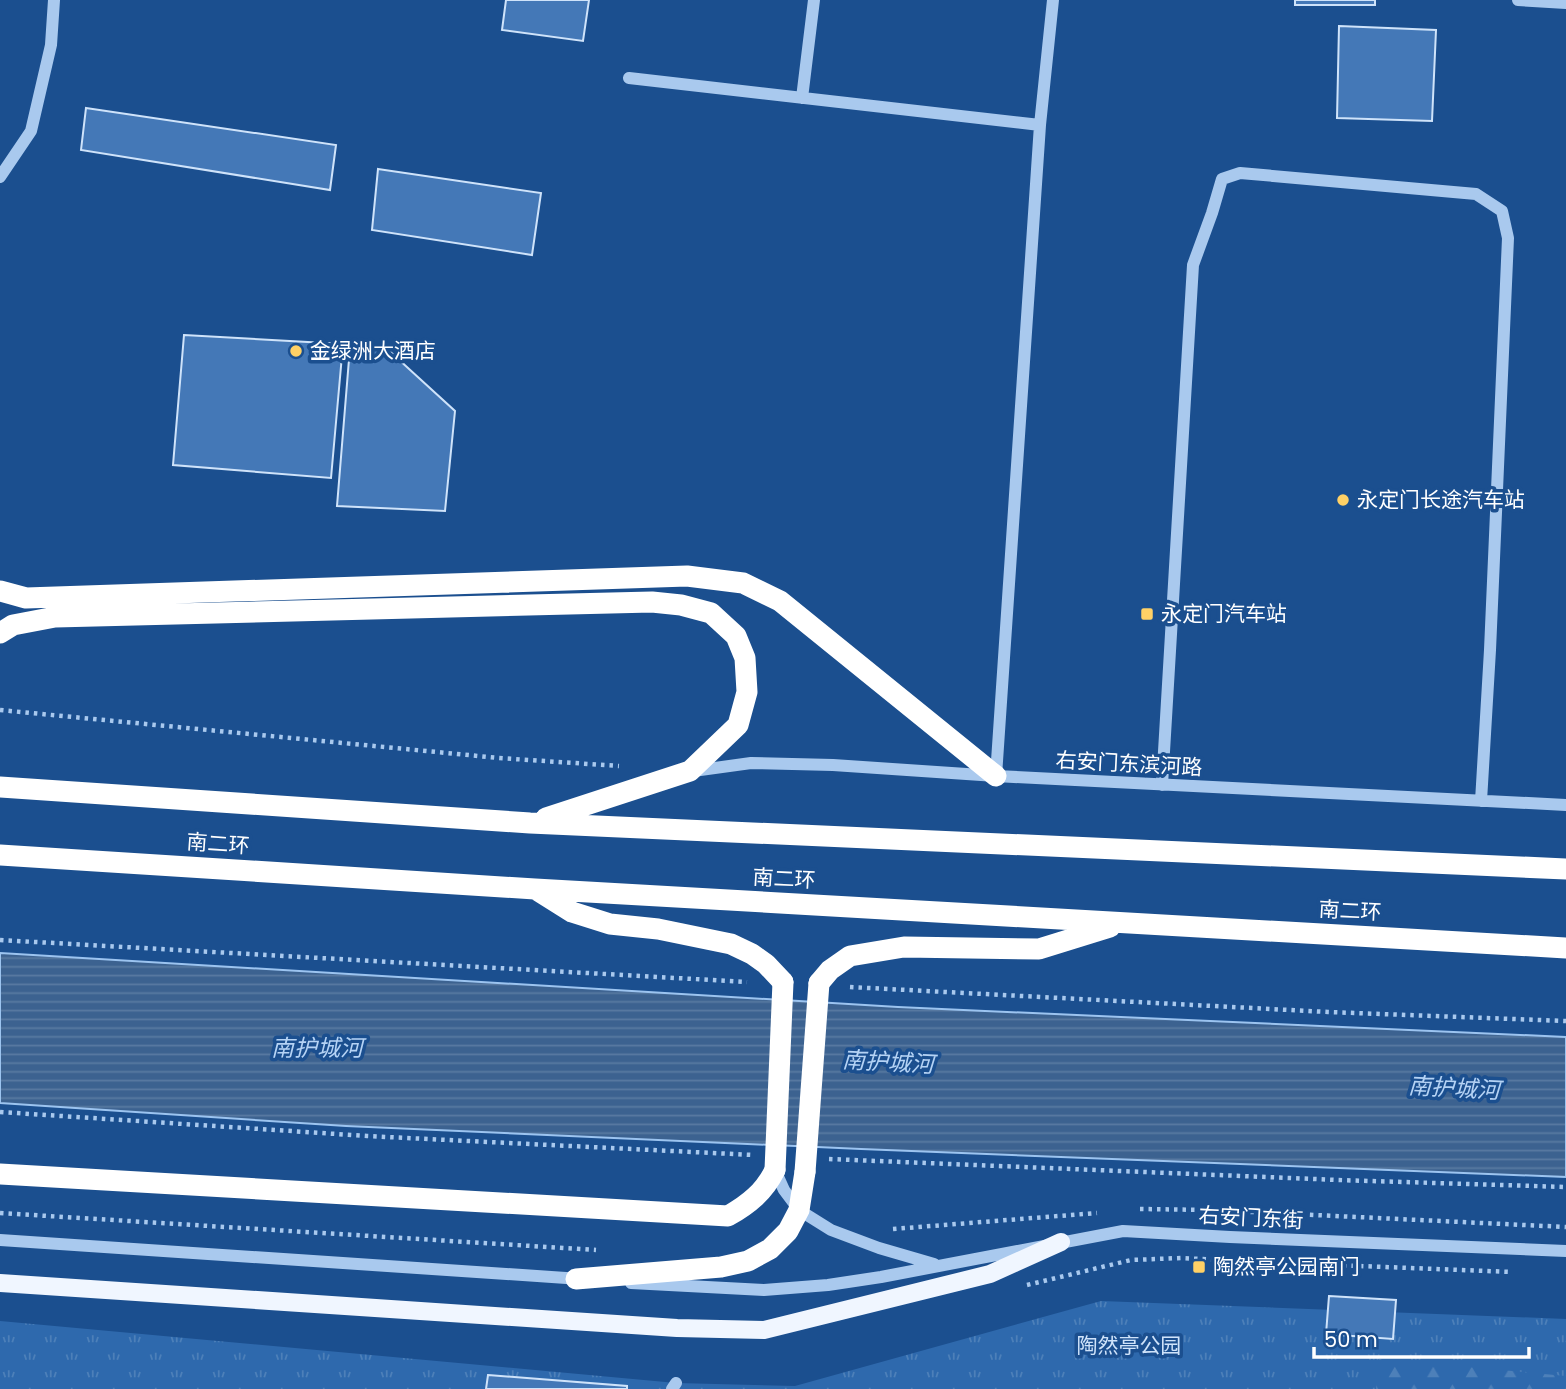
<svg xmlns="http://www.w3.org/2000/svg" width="1566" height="1389" font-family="Poppins,'Noto Sans SC',sans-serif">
<defs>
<pattern id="grass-tufts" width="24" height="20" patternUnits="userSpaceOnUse" patternTransform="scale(1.75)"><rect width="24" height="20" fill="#2e69ad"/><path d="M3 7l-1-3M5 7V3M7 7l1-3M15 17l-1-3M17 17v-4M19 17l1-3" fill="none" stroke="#4d80b9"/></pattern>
<pattern id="forest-firs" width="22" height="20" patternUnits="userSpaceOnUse" patternTransform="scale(1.75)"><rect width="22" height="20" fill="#2e69ad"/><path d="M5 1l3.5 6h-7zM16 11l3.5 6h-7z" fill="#4d80b9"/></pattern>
<pattern id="water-rules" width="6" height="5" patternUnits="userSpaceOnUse" patternTransform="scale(1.75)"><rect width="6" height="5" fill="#3c6290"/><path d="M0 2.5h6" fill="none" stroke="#597aa1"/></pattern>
</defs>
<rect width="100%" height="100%" fill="#1b4f8f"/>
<path fill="url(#grass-tufts)" d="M1101 1301 1566 1319V1389H0V1321L676 1383 795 1386Z"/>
<path fill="url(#forest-firs)" d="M1379 1359 1566 1376V1389H1376Z"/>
<path fill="url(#water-rules)" stroke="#9cc4f0" stroke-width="2" d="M0 953 898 1007 1566 1037V1177L861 1149 346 1126 0 1103Z"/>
<path fill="#4478b7" stroke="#cfe3fa" stroke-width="2" d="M506 0H589L583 41 502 30Z
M1295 0H1375V5H1295Z
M1339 26 1436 30 1432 121 1337 118Z
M86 108 336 145 330 190 81 150Z
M378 169 541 193 532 255 372 230Z
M184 335 343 344 331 478 173 465Z
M350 347H385L455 411 445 511 337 506Z
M1329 1296 1396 1300 1393 1339 1326 1334Z
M488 1375 627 1386V1389H486Z"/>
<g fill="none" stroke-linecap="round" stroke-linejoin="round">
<path stroke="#a9c9ee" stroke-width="4.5" stroke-dasharray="3.5 5" stroke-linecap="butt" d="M0 710 499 758 619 766
M0 940 747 982
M850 987 1328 1012 1566 1021
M0 1112 367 1136 754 1155
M829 1159 1338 1180 1566 1187
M1140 1209 1210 1210 1566 1227
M0 1213 596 1250
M893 1229 1097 1213
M1258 1262 1512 1272
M1027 1285 1131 1260 1181 1258 1222 1260"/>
<path stroke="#a9c9ee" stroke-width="12" d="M1518 0 1566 3
M629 78 1040 125
M802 98 814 0
M0 177 31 131 51 45 54 0
M693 771 751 763 833 765 996 776 1566 805
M996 776 1040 125 1053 0
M1162 785 1193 265 1212 213 1222 179 1240 173 1476 194 1502 211 1508 238 1490 650 1481 801
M775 1170 784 1190 799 1210 831 1230 879 1248 934 1264
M0 1240 581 1279
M631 1283 764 1290 828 1285 881 1277 1123 1231 1230 1237 1566 1251
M672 1389 676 1383"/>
<path stroke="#f0f6ff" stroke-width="18" d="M0 1283 677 1328 764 1330 990 1274 1061 1242"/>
<path stroke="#fff" stroke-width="21" d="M0 591 26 598 687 576 743 583 780 601 996 776
M0 633 13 625 55 617 652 602 681 605 711 613 736 636 745 658 747 692 738 725 690 771 546 818
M0 787 530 823 1566 869
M0 855 535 889 1566 948
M537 890 572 912 610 924 658 929 731 944 752 954 766 964 783 982
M819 983 830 970 850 956 904 947 1039 949 1110 927
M0 1174 728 1216C749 1204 764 1192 775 1170
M576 1279 721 1267 748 1261 770 1249 788 1231 799 1210 805 1172"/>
<path stroke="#fff" stroke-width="21" d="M775 1170 783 982
M805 1172 819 983"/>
</g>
<g fill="#ffd166" stroke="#1b4f8f" stroke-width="2.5">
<circle cx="296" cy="351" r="7"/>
<circle cx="1343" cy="500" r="7"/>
<rect x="1140" y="607" width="14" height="14" rx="3.5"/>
<rect x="1192" y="1260" width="14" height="14" rx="3.5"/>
</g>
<g text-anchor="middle" stroke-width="7" stroke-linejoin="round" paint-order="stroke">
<g font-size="21" fill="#fff" stroke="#1b4f8f" text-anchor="start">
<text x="310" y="358">金绿洲大酒店</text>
<text x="1357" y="507">永定门长途汽车站</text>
<text x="1161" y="621">永定门汽车站</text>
<text x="1213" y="1274">陶然亭公园南门</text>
</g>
<g font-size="21" fill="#fff" stroke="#1b4f8f">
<text transform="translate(1129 764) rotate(3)" y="7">右安门东滨河路</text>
<text transform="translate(218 844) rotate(4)" y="7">南二环</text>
<text transform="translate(784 879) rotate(3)" y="7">南二环</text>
<text transform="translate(1350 911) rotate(3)" y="7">南二环</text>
<text transform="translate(1251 1218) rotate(3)" y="7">右安门东街</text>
</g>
<g font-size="21" fill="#cfe3fa" stroke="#1b4f8f">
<text x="1129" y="1353">陶然亭公园</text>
</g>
<g font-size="23" font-style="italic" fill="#b5d3f5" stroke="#1b4f8f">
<text x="317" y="1056">南护城河</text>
<text transform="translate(888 1062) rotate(3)" y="8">南护城河</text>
<text transform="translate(1454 1088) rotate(3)" y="8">南护城河</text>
</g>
</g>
<path d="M1314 1347v10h215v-10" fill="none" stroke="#ffffff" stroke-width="3.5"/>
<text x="1324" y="1347" font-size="21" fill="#ffffff" stroke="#1b4f8f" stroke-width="5" paint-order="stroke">50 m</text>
</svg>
